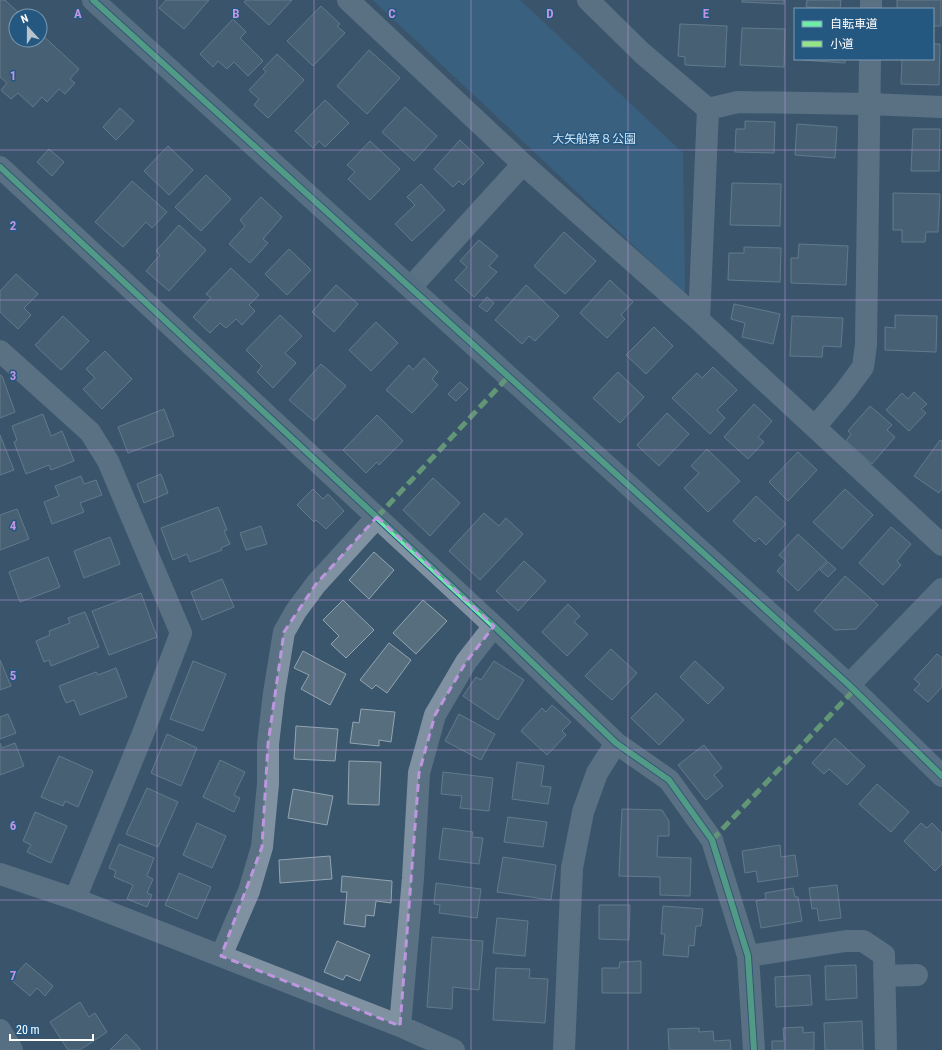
<svg xmlns="http://www.w3.org/2000/svg" width="942" height="1050" font-family="'Roboto Condensed','Noto Sans JP',sans-serif">
<rect width="100%" height="100%" fill="#3a566c"/>
<path fill="#3a6e98" d="M373 0H520L683 153 685 294Z"/>
<path fill="#576e7f" stroke="#93a4b1" d="M0 0H5L22 16H16V40H40V33L79 69 70 79 75 83 65 94 59 89 47 102 42 97 33 107 18 93 11 99 1 90 7 83 0 77Z
M166 0H209L184 29 159 8Z
M246 0H292L269 25 244 2Z
M742 0H784V4L742 2Z
M807 0H841L840 9 806 7Z
M897 0H941V26H933V9H897Z
M321 6 340 24 337 26 345 33 313 66 287 41Z
M233 19 246 32 240 38 263 61 248 76 234 62 227 69 218 61 213 67 200 54Z
M680 24 727 26 725 67 685 65V57L678 56Z
M742 28 785 29 784 67 740 65Z
M933 44H940L939 85 901 84 902 59H933Z
M369 50 400 78 367 114 337 86Z
M277 54 304 80 268 118 254 105 259 99 249 90 266 72 263 69Z
M802 59H845V63L802 60Z
M325 100 349 123 325 147 319 141 313 148 295 131Z
M405 107 437 136 414 161 382 132Z
M120 108 134 121 116 140 103 127Z
M745 121 775 122 774 153 735 152 736 129H745Z
M797 124 837 127 835 158 795 155Z
M913 129H940L939 171H911Z
M460 140 484 163 463 185 459 181 453 187 434 169Z
M370 141 400 169 370 200 348 179 355 172 347 165Z
M168 146 193 170 169 195 144 171Z
M49 149 64 162 52 176 37 162Z
M206 175 231 199 201 231 175 207Z
M132 181 167 212 152 228 146 222 123 247 95 222Z
M732 183 781 184 780 226 730 225Z
M421 184 445 210 412 241 395 224 415 205 407 197Z
M893 193 940 194 938 232H926L925 242H902V230H893Z
M261 197 282 217 263 239 268 243 250 263 229 244 245 226 240 220Z
M179 225 206 250 169 291 146 271 160 255 156 251Z
M564 232 596 261 565 294 534 266Z
M479 240 498 256 489 266 497 272 474 297 455 280 467 267 460 261Z
M799 244 848 246 846 285 791 283V258H798Z
M744 247 781 248 780 282 728 280 729 253H744Z
M289 249 311 270 287 295 265 274Z
M231 268 259 295 249 305 255 311 242 325 236 319 226 328 220 323 210 333 193 317 211 298 206 294Z
M16 274 38 294 24 308 31 315 18 329 0 312V291Z
M610 280 633 302 621 315 625 319 607 338 580 313Z
M336 285 358 304 334 332 312 312Z
M526 285 559 316 535 341 529 336 522 344 495 320Z
M487 297 494 303 487 312 479 306Z
M734 304 780 314 773 344 742 337 745 323 731 319Z
M280 315 302 336 285 353 296 363 273 388 257 372 262 366 246 350Z
M895 315 937 316 936 352 885 350V327L895 328Z
M63 316 89 341 61 370 35 345Z
M792 316 843 318 841 347 823 346 822 357 790 356Z
M376 322 398 343 371 371 349 350Z
M654 327 673 346 646 374 626 355Z
M105 351 132 379 102 409 83 389 95 378 86 369Z
M424 358 438 372 432 379 438 385 412 413 386 390 409 365 413 370Z
M321 364 346 386 314 421 289 400Z
M713 367 737 390 717 410 725 418 710 434 672 398 697 373 702 378Z
M618 372 644 397 620 423 593 398Z
M0 375 2 376 15 412 0 418Z
M460 382 468 389 456 401 448 394Z
M914 392 927 404 921 409 926 413 909 431 886 410 902 393 908 399Z
M754 404 772 421 758 437 764 442 748 459 724 437Z
M870 406 892 425 887 430 895 437 872 464 846 441 851 434 848 431Z
M164 409 174 436 128 453 118 427Z
M667 413 689 434 659 466 637 445Z
M43 414 51 436 62 431 74 461 51 470 49 465 26 474 14 442 17 440 12 426Z
M377 415 403 441 379 465 377 462 366 473 343 450Z
M0 435 14 470 0 475Z
M940 440 942 441V489L939 493 914 476Z
M707 449 740 481 708 512 684 488 699 473 691 466Z
M798 452 817 470 788 501 769 482Z
M161 474 168 493 144 503 137 484Z
M81 476 84 484 96 480 102 495 80 503 84 512 52 524 44 502 59 496 55 486Z
M433 478 460 503 430 536 403 510Z
M313 489 323 499 328 494 344 511 326 529 316 520 314 522 297 505Z
M845 489 873 515 842 549 813 522Z
M756 496 786 524 766 545 759 538 755 542 733 521Z
M218 507 227 530 224 531 230 544 221 548 222 550 190 562 187 554 173 560 161 528Z
M17 509 29 539 0 550V515Z
M484 513 499 526 506 518 523 534 480 580 449 551Z
M261 526 267 544 246 550 240 533Z
M891 527 911 544 897 561 901 565 883 585 859 563Z
M798 534 827 561 798 591 777 571 786 561 779 555Z
M110 537 120 564 84 578 74 551Z
M374 552 394 570 369 599 349 580Z
M48 557 60 587 20 602 9 572Z
M524 561 546 581 518 611 496 591Z
M828 562 836 569 828 577 820 570Z
M845 576 878 605 856 629 835 630 814 611Z
M222 579 234 607 202 620 191 592Z
M141 593 157 637 109 655 92 611Z
M343 600 374 630 346 658 331 644 339 636 323 620Z
M423 600 447 621 416 654 393 633Z
M568 604 580 616 574 622 588 634 567 656 542 632Z
M85 612 99 647 51 666 49 660 44 662 36 641 50 635 49 631 70 623 68 618Z
M389 643 411 660 387 693 376 685 372 689 360 680Z
M611 649 637 673 612 700 585 676Z
M303 651 346 674 330 705 301 689 309 675 294 668Z
M937 654 942 658V687L928 702 914 690 920 684 914 679Z
M0 660 11 686 0 690Z
M193 661 226 674 203 731 170 719Z
M494 661 524 680 498 720 463 696 476 677 481 680Z
M695 661 724 688 708 704 680 677Z
M116 668 127 697 80 715 74 700 66 703 59 686 96 672 98 675Z
M656 693 684 720 659 745 631 718Z
M552 705 571 722 562 731 566 735 547 755 521 731 542 708 546 712Z
M361 709 395 712 391 742 379 740V746L350 743 353 722 359 723Z
M8 714 16 733 0 739V717Z
M459 714 495 734 481 760 445 741Z
M296 726 338 729 335 761 294 759Z
M167 734 197 748 181 786 151 773Z
M835 738 865 766 847 785 829 769 824 774 812 763Z
M0 743 2 748 15 743 24 766 0 775Z
M704 745 722 768 714 775 723 786 706 800 678 765Z
M59 756 93 771 78 807 65 801 63 806 41 797Z
M220 760 245 772 234 795 240 798 234 812 203 797Z
M349 761 381 762 379 805 348 804Z
M517 762 544 766 541 786 551 787 548 804 512 799Z
M443 772 493 778 489 811 460 808 462 796 441 794Z
M877 784 909 812 891 832 859 804Z
M147 788 178 802 158 847 126 834Z
M293 789 333 796 327 825 288 818Z
M622 809 662 810 669 821V836H658L657 857 691 858 690 896 660 895V877L619 876Z
M35 812 67 826 51 863 27 852 31 845 23 841Z
M508 817 547 822 543 847 504 842Z
M197 823 226 836 212 868 183 855Z
M921 823 927 828 932 823 942 833V864L935 871 904 841Z
M443 828 473 832 472 837 483 838 479 864 439 859Z
M119 844 154 858 147 876 153 879 147 893 152 895 147 907 127 899 133 885 114 877 116 871 109 868Z
M780 845 781 857 795 855 798 876 758 882 756 871 745 873 742 851Z
M330 856 332 879 280 883 279 860Z
M503 857 556 865 551 900 497 892Z
M179 873 211 887 197 919 165 905Z
M342 876 392 881 391 903 376 901 374 916 366 915 365 927 344 924 347 892H341Z
M436 883 481 889 477 918 439 913 440 905 434 904Z
M837 885 841 918 819 921 817 908 812 909 809 888Z
M793 888 795 897H798L802 921 761 928 756 901 766 899 765 893Z
M599 905H630L629 940 599 939Z
M663 906 703 909 701 926H696L694 946 689 945 688 957 663 955 665 934H661Z
M497 918 528 921 525 956 493 953Z
M432 937 483 941 479 990 453 987 452 1009 427 1007Z
M337 941 370 955 360 981 346 975 343 980 324 972Z
M641 961V993H602V968H619L620 962Z
M26 963 53 986 45 996 37 988 30 996 11 980Z
M856 965 857 998 826 1000 825 966Z
M496 968 530 969 529 978 548 979 545 1023 493 1020Z
M810 975 812 1005 776 1007 775 977Z
M80 1002 89 1017 95 1013 107 1032 80 1050H68L50 1022Z
M862 1021 863 1050H825L824 1023Z
M803 1027V1033L814 1032V1050H772V1041H784L783 1028Z
M699 1028V1032L713 1031 714 1041 730 1040 731 1050H669L668 1029Z
M126 1034 141 1050H110Z"/>
<g fill="none" stroke-linecap="round" stroke-linejoin="round">
<path stroke="#8092a2" stroke-width="22" d="M348 0 523 164 699 320 942 545
M588 0 642 53 708 109
M871 9V0
M708 109 738 102 869 104 942 107
M0 167 494 626 616 743 669 780 712 840 748 956 754 1050
M411 287 523 164
M699 320 708 109
M0 351 90 432 108 461 181 633 142 736 75 899
M815 427 846 390 863 367 866 345 870 59
M0 874 75 899 400 1026 454 1050
M221 956 249 891 262 847 268 784V744L274 693 284 632 296 611 316 584 377 517
M748 956 846 941H863L884 955 886 1050
M884 976 917 975
M400 1026 413 878 419 773 435 715 466 662 494 626
M564 1050 572 868 583 812 597 773 616 743"/>
<path stroke="#7b8f9f" stroke-width="22" d="M93 0 849 685 942 776
M849 685 942 589
M0 1030 12 1050"/>
<path stroke="#94e586" stroke-width="5" stroke-dasharray="10 5" stroke-linecap="butt" d="M377 517 509 376
M712 840 854 690"/>
<g stroke="#255881" stroke-width="8">
<path id="cycleway" d="M93 0 849 685 942 776
M0 167 494 626 616 743 669 780 712 840 748 956 754 1050"/>
</g>
<use href="#cycleway" stroke="#6deda7" stroke-width="6"/>
</g>
<path d="M0 0H942V1050H0ZM377 517 494 626 466 662 435 715 419 773 400 1026 221 956 262 847 268 744 284 632 316 584Z" fill="#3a566c" fill-opacity=".55" fill-rule="evenodd"/>
<path fill="none" stroke="#bd96df" stroke-width="3" stroke-dasharray="8 5" stroke-linejoin="round" d="M377 517 494 626 466 662 435 715 419 773 400 1026 221 956 262 847 268 744 284 632 316 584Z"/>
<path fill="none" stroke="#bd96df" stroke-width="1" stroke-opacity="0.55" d="M157 0V1050M314 0V1050M471 0V1050M628 0V1050M785 0V1050M0 150H942M0 300H942M0 450H942M0 600H942M0 750H942M0 900H942"/>
<g text-anchor="middle" stroke-width="3" stroke-linejoin="round" paint-order="stroke">
<g font-size="12" fill="#d0e5f5" stroke="#255881">
<text x="594" y="143">大矢船第８公園</text>
</g>
</g>
<g font-size="13" text-anchor="middle" font-weight="bold" fill="#bd96df" stroke="#255881" stroke-width="3" stroke-linejoin="round" paint-order="stroke">
<text x="78" y="18">A</text>
<text x="236" y="18">B</text>
<text x="392" y="18">C</text>
<text x="550" y="18">D</text>
<text x="706" y="18">E</text>
<text x="13" y="80">1</text>
<text x="13" y="230">2</text>
<text x="13" y="380">3</text>
<text x="13" y="530">4</text>
<text x="13" y="680">5</text>
<text x="13" y="830">6</text>
<text x="13" y="980">7</text>
</g>
<rect x="794" y="8" width="140" height="52" fill="#255881" stroke="#7c9bb3"/>
<rect x="802" y="21" width="20" height="6" fill="#6deda7" stroke="#7c9bb3"/>
<text x="830" y="28" font-size="12" fill="#ffffff">自転車道</text>
<rect x="802" y="41" width="20" height="6" fill="#94e586" stroke="#7c9bb3"/>
<text x="830" y="48" font-size="12" fill="#ffffff">小道</text>
<g transform="translate(28 28) rotate(339)"><circle r="19" fill="#255881" stroke="#7c9bb3"/>
<path d="M0-3L7 15L0 10L-7 15Z" fill="#bac4cc"/>
<text y="-6" font-size="11" font-weight="bold" text-anchor="middle" fill="#ffffff">N</text>
</g>
<path d="M10 1034v6h83v-6" fill="none" stroke="#ffffff" stroke-width="2"/>
<text x="16" y="1034" font-size="12" fill="#ffffff" stroke="#255881" stroke-width="3" paint-order="stroke">20 m</text>
</svg>
